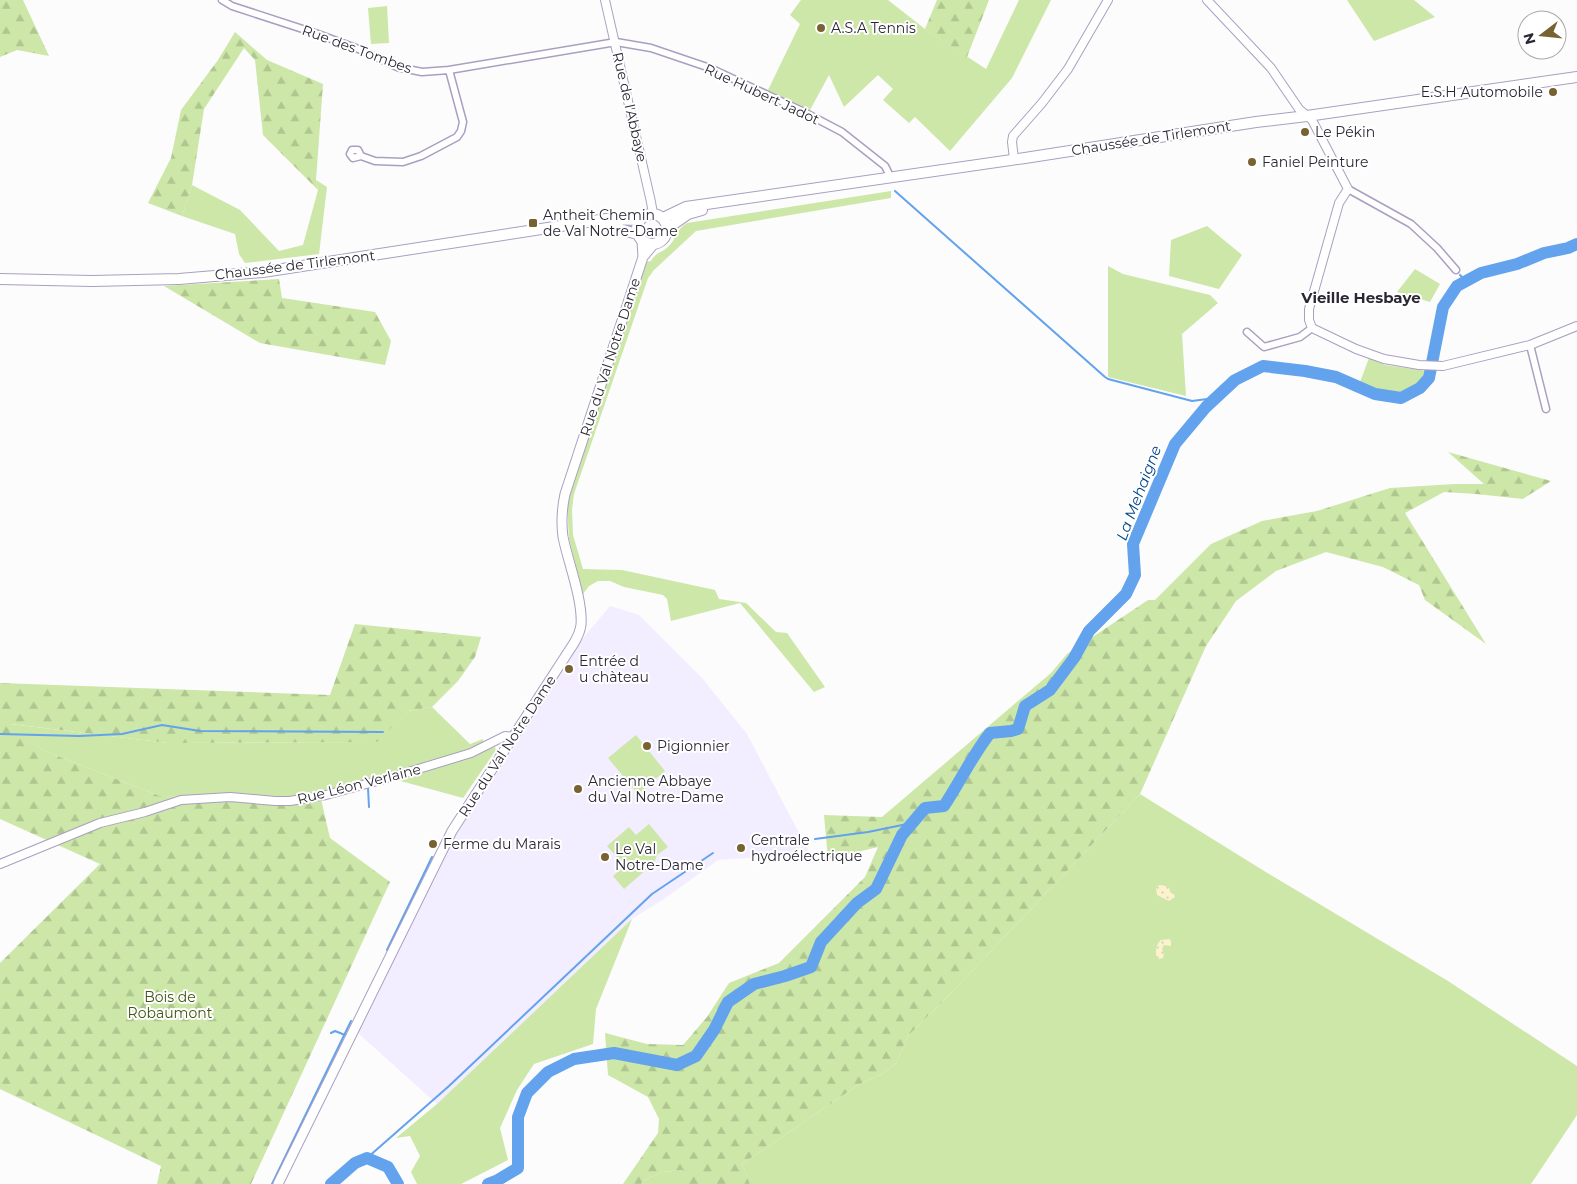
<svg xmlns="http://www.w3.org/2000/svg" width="1577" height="1184" font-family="Montserrat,sans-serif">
<defs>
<pattern id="forest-firs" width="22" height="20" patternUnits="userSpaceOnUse" patternTransform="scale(1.25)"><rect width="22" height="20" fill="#cce7a7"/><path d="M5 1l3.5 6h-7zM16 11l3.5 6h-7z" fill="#afc690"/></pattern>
<pattern id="sand-dots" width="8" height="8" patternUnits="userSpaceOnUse" patternTransform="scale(1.25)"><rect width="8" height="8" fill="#fcf2cd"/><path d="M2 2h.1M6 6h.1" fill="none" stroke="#d8d0b1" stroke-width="1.8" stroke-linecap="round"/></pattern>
</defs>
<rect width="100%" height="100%" fill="#fcfcfc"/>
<path fill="#f2edff" d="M610 606 639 615 702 678 747 734 810 854 718 860 664 899 632 919 437 1104 358 1033 456 835 533 717 579 643Z"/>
<path fill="#cce7a7" d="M801 0H888L925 29 986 69 1019 0H1051L1012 78 950 151 915 117 909 123 883 100 893 89 878 75 844 107 829 75 810 110 768 90 800 24 790 15Z
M1347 0H1414L1435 17 1374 41Z
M387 6 389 43 371 44 368 8Z
M316 180 327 187 319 254 245 263 239 254 235 234 182 216 192 185 240 210 279 251 303 245 318 190Z
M891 191V198L696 231 654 270 648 278 574 494 572 509 573 535 583 569 622 570 715 590 719 599 746 603 776 632 787 633 825 687 814 692 740 603 671 621 667 599 663 595 624 587 610 581H598L589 586 583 594 569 539 567 500 646 262 651 261C658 250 661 254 669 246 677 238 675 230 687 223Z
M1207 226 1242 255 1219 289 1169 276 1171 240Z
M1108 266 1123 274 1210 295 1218 303 1182 334 1186 396 1108 377Z
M1415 269 1440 284 1430 302 1397 292Z
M1369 358 1385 365 1427 371C1414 401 1385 394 1360 382Z
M432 707 470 744 483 739 484 751 495 747 496 750 463 798 397 780 321 799 160 796 42 750 10 724 168 743 376 742 408 711Z
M636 735 665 771 638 794 608 758Z
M1140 794 1269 874 1448 981 1577 1066V1115L1531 1184H750L742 1164 858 1085 884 1073 896 1063 908 1036 953 991Z
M649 824 668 847 657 855 654 863 624 889 613 876 625 866 607 846 629 827 636 835Z
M632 919 596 1009 593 1044 534 1064 517 1090 500 1128 508 1160 461 1184H417L411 1172 420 1156 410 1136 396 1138 437 1104Z
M683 1170 688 1184H641L643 1181 662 1172Z"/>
<path fill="url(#forest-firs)" d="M0 0H23L49 56 17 50 0 57Z
M937 0H989L967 57 925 29Z
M235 32 267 60 323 84 316 180 318 190 263 135 255 60 244 48 204 109 192 185 182 216 148 203 171 158 181 110 218 60Z
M279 279 282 298 375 312 391 341 385 365 260 343 164 286Z
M1448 452 1551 481 1523 499 1476 494 1444 492 1405 513 1486 644 1425 600 1419 585 1383 567 1326 552 1276 571 1236 601 1206 646 1140 794 953 991 908 1036 896 1063 884 1073 858 1085 742 1164 750 1184H687L683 1170 662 1172 643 1181 641 1184H623L658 1133 659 1119 648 1097 608 1075 605 1033 647 1044 683 1045 707 1017 729 983 779 963 865 877 878 847 828 859 824 815 882 817 1051 673 1067 654 1148 600H1155L1211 544 1262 521 1317 511 1390 488 1455 484H1484Z
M355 624 481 637 475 657 458 681 432 707 408 711 377 742 168 743 11 724 42 750 160 796 321 799 330 838 390 882 251 1184H157L161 1166 0 1089V963L100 864 0 819V683L330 695Z"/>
<path fill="url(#sand-dots)" d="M1161 885 1169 887 1170 892 1174 894 1175 897 1169 901 1157 895 1156 888 1157 886Z
M1169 939 1171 941V946L1164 945 1162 949 1164 953 1163 958 1158 959C1154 953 1156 944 1161 940Z"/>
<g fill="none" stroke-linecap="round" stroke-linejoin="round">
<path stroke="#63a2ed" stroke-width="2" d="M895 191 1105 377 1108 379 1192 401 1215 398
M1460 275 1466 281
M0 734 79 736 122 734 162 725 200 731 383 732
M368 788 369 807
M815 839 868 832 912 823
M387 950 432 857
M331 1033 335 1031 345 1035
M367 1158 449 1086 652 894 713 853
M272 1184 351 1021"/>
<path stroke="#63a2ed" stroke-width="12" d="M331 1184 355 1163 367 1158 388 1167 398 1184
M488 1184 498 1180 518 1168V1117L527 1093 548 1072 574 1059 614 1053 677 1065 696 1056 714 1030 728 1002 754 984 785 976 811 967 821 942 857 903 876 889 902 835 925 808 944 806C960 782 972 756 990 733L1011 731 1018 729 1025 706 1050 690 1074 658 1089 631 1126 594 1135 575 1133 544 1175 444 1206 407 1235 380 1263 366 1305 371 1336 377 1375 394 1401 398 1420 388 1429 378 1443 307 1457 286 1481 273 1517 264 1544 253 1568 248 1577 244"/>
<g stroke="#aa9fc1" stroke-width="9">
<path id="minor" d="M222 0 232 6 318 34 361 50 397 67 422 72 449 70 616 42 651 48 710 68 802 111 842 132 885 166 891 178
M361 156 353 158 350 154 352 150H358L361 156 375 161 403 162 421 156 457 137 461 131 463 122 449 70
M1348 189 1411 224 1437 248 1456 270
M1247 332 1264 347 1300 337 1312 328
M1530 345 1546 409"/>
</g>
<g stroke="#aa9fc1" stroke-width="10">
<path id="tertiary" d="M605 0 651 202 653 214
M1207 0 1271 68 1299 109 1312 120 1348 189 1339 203 1309 309V320L1312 328 1356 349 1384 359 1419 365 1443 366 1530 345 1577 326
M1014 159 1012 142 1013 136 1042 103 1068 69 1108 0
M0 864 100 823 145 812 181 800 230 797 275 801H290L326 795 392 777 471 753 505 736 514 737"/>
</g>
<g stroke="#aa9fc1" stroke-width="11">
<path id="secondary" d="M642 241 643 257
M278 1184 452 831 574 643C577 638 580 632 581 625 583 600 568 562 563 537 561 522 562 508 565 494L643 257 653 245"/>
</g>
<g stroke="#aa9fc1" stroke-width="12">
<path id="primary" d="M637 229a15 15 0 1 1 30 0a15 15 0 1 1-30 0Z
M663 218 686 207 1025 158 1256 122 1307 116 1577 77
M602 224 637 234
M668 228 688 214 702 210
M0 279 92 281 179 279 263 272 606 219 640 220"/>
</g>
<use href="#minor" stroke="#fff" stroke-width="6"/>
<use href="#tertiary" stroke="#fff" stroke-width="8"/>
<use href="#secondary" stroke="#fff" stroke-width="9"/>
<use href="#primary" stroke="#fff" stroke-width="10"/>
</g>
<g fill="#786232" stroke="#fff" stroke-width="2">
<circle cx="821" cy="28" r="5"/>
<circle cx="1553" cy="92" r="5"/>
<circle cx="1305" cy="132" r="5"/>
<circle cx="1252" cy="162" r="5"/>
<rect x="528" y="218" width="10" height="10" rx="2.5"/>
<circle cx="569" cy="669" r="5"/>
<circle cx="647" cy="746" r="5"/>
<circle cx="578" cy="789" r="5"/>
<circle cx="433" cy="844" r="5"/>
<circle cx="741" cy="848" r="5"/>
<circle cx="605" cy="857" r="5"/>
</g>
<g text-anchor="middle" stroke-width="4" stroke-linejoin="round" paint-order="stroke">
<g font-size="14" fill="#2b2734" stroke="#fff" text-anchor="start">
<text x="831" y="33">A.S.A Tennis</text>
<text x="1543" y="97" text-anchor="end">E.S.H Automobile</text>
<text x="1315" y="137">Le Pékin</text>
<text x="1262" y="167">Faniel Peinture</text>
<text x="543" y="220">Antheit Chemin<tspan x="543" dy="16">de Val Notre-Dame</tspan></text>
<text x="579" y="666">Entrée d<tspan x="579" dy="16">u chàteau</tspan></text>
<text x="657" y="751">Pigionnier</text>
<text x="588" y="786">Ancienne Abbaye<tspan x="588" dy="16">du Val Notre-Dame</tspan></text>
<text x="751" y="845">Centrale<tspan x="751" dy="16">hydroélectrique</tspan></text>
<text x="443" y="849">Ferme du Marais</text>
<text x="615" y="854">Le Val<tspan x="615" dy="16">Notre-Dame</tspan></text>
</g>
<g font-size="14" fill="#2b2734" stroke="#fff">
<text transform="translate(357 49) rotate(20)" y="5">Rue des Tombes</text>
<text transform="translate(762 94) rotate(25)" y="5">Rue Hubert Jadot</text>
<text transform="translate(630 107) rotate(77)" y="5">Rue de l'Abbaye</text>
<text transform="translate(1151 138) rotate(-9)" y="5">Chaussée de Tirlemont</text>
<text transform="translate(295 265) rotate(-7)" y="5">Chaussée de Tirlemont</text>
<text transform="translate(610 357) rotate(-72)" y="5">Rue du Val Notre Dame</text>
<text transform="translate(507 746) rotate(-57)" y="5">Rue du Val Notre Dame</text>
<text transform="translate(359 784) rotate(-14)" y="5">Rue Léon Verlaine</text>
</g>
<g font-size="14" fill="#405714" stroke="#fff">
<text x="170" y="1002">Bois de<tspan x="170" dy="16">Robaumont</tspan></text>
</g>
<g font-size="15" font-weight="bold" fill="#2b2734" stroke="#fff">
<text x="1361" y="303">Vieille Hesbaye</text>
</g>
<g font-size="15" font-style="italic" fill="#004587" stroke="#fff">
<text transform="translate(1139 493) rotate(-69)" y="5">La Mehaigne</text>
</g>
</g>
<g transform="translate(1542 35) rotate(254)"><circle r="24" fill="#ffffff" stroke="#aaa9ae"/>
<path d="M0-4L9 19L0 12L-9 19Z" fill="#786232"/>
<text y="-8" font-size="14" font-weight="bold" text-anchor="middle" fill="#2b2734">N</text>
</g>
</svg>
